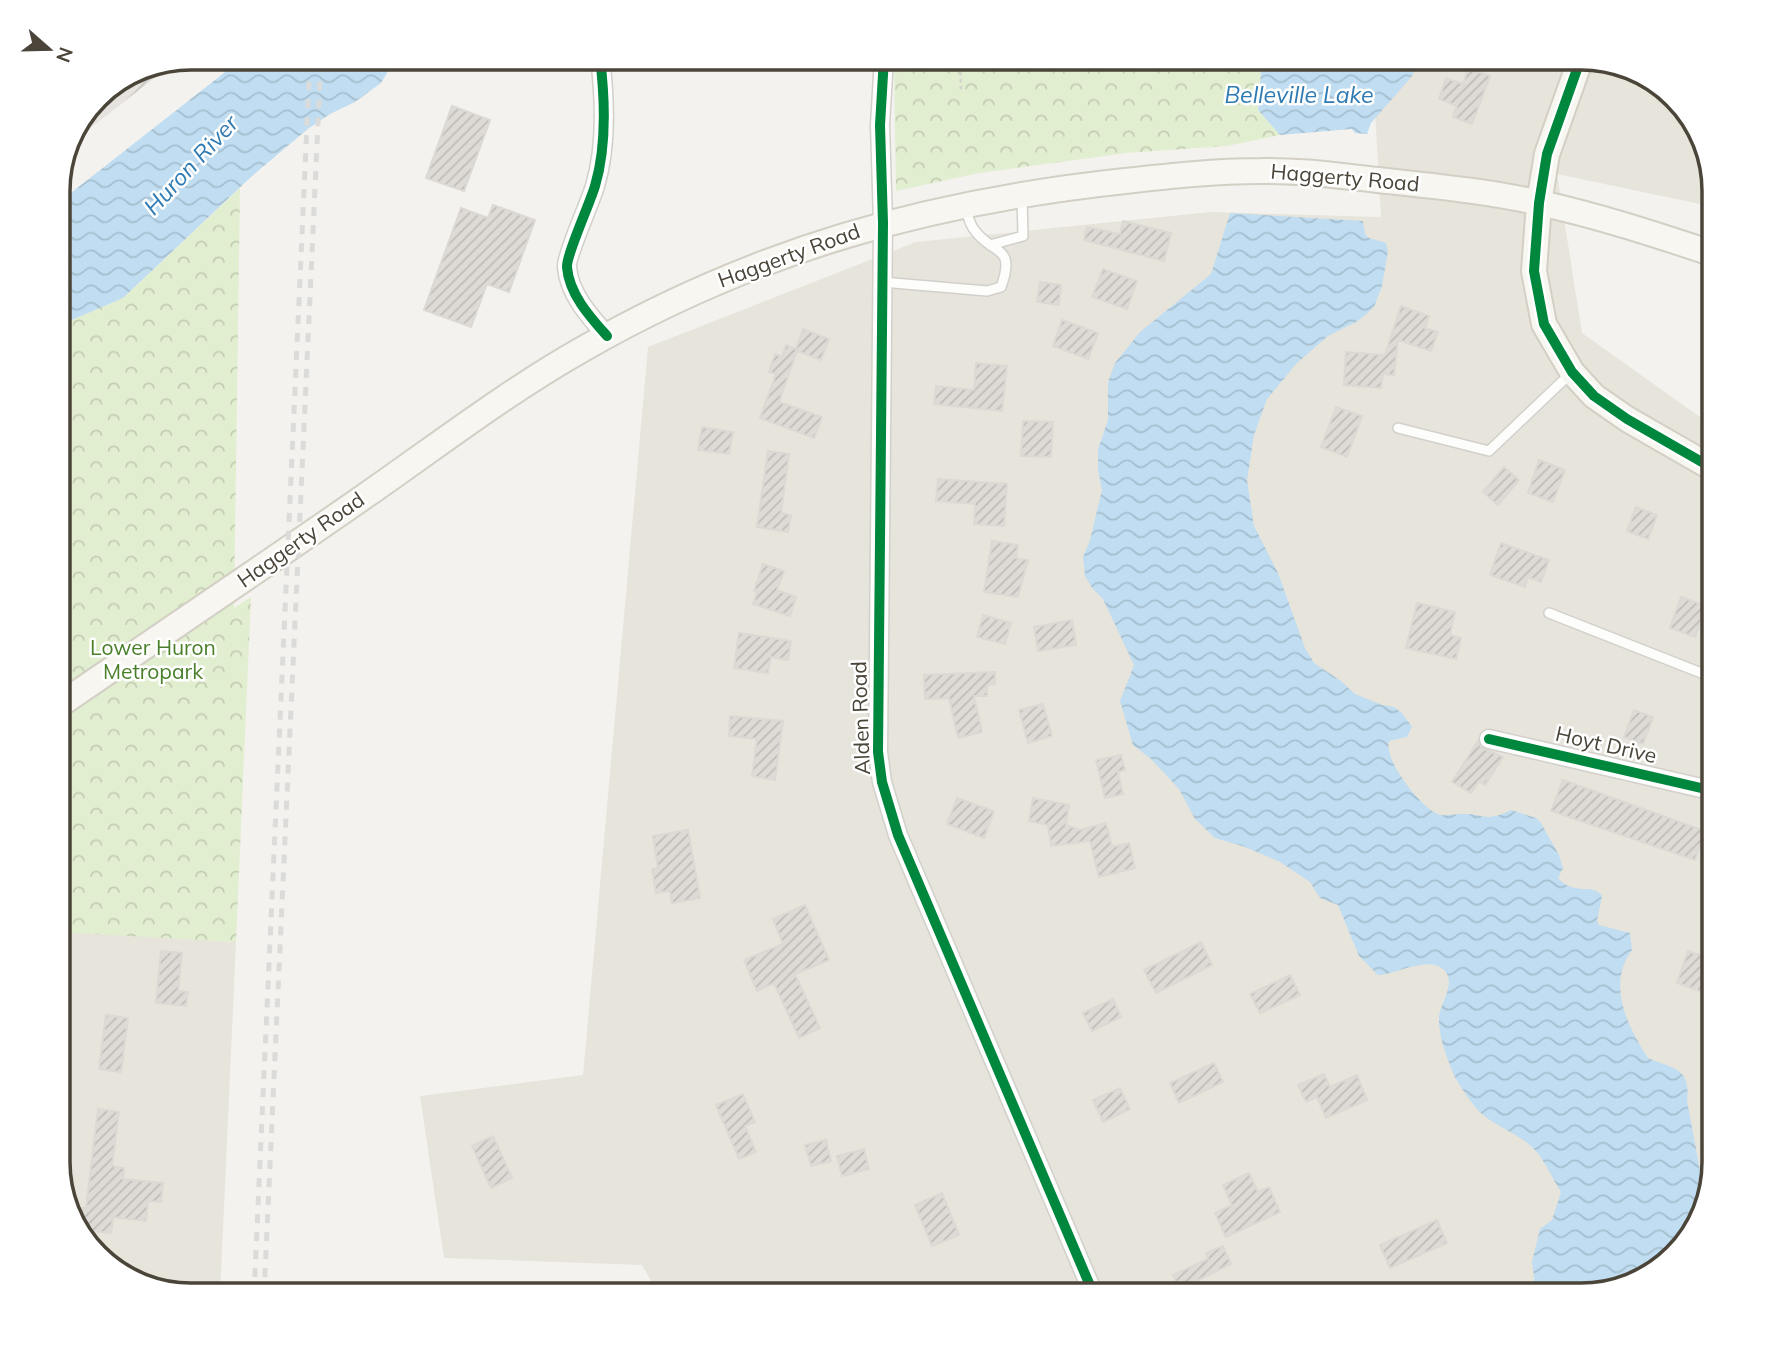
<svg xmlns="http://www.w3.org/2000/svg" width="1772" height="1353" font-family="Mulish,sans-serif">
<defs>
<pattern id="industrial-furrows" width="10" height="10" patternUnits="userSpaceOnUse" patternTransform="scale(1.75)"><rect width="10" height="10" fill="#e6e2de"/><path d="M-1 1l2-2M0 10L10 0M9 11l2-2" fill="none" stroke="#c7c3bf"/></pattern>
<pattern id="park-crowns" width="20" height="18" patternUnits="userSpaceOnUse" patternTransform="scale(1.75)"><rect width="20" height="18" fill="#e1eecf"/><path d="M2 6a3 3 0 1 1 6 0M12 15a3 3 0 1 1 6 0" fill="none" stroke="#c3cdb2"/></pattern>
<pattern id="water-waves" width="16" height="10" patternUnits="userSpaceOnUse" patternTransform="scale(1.75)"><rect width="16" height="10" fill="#c0ddf1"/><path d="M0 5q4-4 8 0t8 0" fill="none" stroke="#a6bfcf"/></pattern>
<pattern id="building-hatch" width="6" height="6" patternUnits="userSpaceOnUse" patternTransform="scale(1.75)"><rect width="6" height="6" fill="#dedbd6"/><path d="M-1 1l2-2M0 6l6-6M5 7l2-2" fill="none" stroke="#c0bdb8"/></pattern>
</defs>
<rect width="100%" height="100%" fill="#f4f2ee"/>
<path fill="#e7e4dc" d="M1372 58H1581L1662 86 1701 133 1714 191V207L1557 174 1582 333 1714 427V1162L1686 1243 1639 1282 1581 1295H659L642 1265 444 1258 420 1096 583 1075 648 347 916 242 1211 212 1381 217Z
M58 931 236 942 220 1295H191L110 1267 72 1221 58 1170Z"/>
<path fill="url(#industrial-furrows)" d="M168 67 68 146 72 132 103 91Z"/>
<path fill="url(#park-crowns)" d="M894 58H1262L1258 110 1280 135 1227 146 1126 153 979 173 896 191Z
M240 188 234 608 251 597 236 942 58 932V326L123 298Z"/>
<path fill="#e6e3df" d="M897 58H919V61L897 73Z"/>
<path fill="url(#water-waves)" d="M243 58H396L381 83 355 102 330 114 309 128 252 176 123 298 58 326V203Z
M1262 58H1414L1413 75 1371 123 1367 134 1355 133 1352 129 1280 135 1258 110Z
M1230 213 1363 221 1365 234 1369 238 1386 243 1388 251 1382 286 1374 307 1358 321 1328 336 1296 364 1267 399 1254 435 1247 480 1254 526 1278 573 1305 648 1314 663 1341 681 1355 694 1382 705 1394 707 1402 713 1412 727 1407 737 1389 741C1383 759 1420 807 1438 814 1445 817 1451 814 1459 814 1482 812 1484 824 1511 810L1536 818 1541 823 1559 855 1563 868 1558 878C1575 897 1593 882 1602 896L1597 921 1599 925 1630 933 1632 950C1606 985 1628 1027 1648 1058 1673 1069 1691 1067 1687 1101L1704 1192 1686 1243 1639 1282 1581 1295H1536L1532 1261 1540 1229 1552 1220 1561 1192C1552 1178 1544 1158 1532 1147 1517 1133 1497 1127 1482 1114 1474 1107 1458 1084 1454 1075 1447 1059 1438 1035 1439 1017 1440 1004 1456 984 1445 971 1430 954 1396 975 1378 975L1359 956 1338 905 1320 898 1310 882 1280 862 1245 847 1215 838 1195 819 1179 789 1151 759 1133 745 1120 701 1134 665 1103 599 1092 588 1085 576 1083 557 1090 540 1102 490 1098 470V449L1108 420V382L1115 363 1140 332 1211 274Z"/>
<path fill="url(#building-hatch)" stroke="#dcd9d4" stroke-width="2" d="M1468 68 1490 76 1472 124 1453 117 1457 106 1439 99 1446 78 1463 84Z
M452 106 490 120 464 191 426 178Z
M493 205 535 220 509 292 487 284 471 327 424 310 461 208 488 218Z
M1123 221 1171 233 1164 261 1084 240 1087 227 1120 234Z
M1103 269 1137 281 1127 309 1092 297Z
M1040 282 1061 285 1059 305 1037 302Z
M1401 306 1429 316 1425 328 1438 332 1431 351 1398 340 1394 375 1383 374 1381 388 1344 385 1346 352 1385 355Z
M1062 320 1098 333 1088 359 1053 346Z
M803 329 829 339 821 360 797 351 779 402 822 417 814 438 760 418 776 374 769 372 775 354 782 357 786 345 796 349Z
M976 363 1007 366 1002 411 934 404 936 386 974 390Z
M1336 407 1362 416 1347 457 1321 447Z
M1023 421 1053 422 1051 457 1021 456Z
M702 427 733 432 729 454 698 450Z
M768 451 789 454 781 513 791 515 788 532 757 527Z
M1539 460 1565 470 1553 502 1528 493Z
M1504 467 1519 480 1498 505 1483 492Z
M938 479 1007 484 1004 526 974 524 975 504 936 501Z
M1636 507 1657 515 1648 539 1627 531Z
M992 541 1018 545 1016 558 1028 560 1018 597 984 592Z
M1501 543 1549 560 1541 582 1528 577 1525 587 1490 575Z
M763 564 784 571 777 590 796 597 790 616 753 604 757 592 754 591Z
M1681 597 1706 606 1695 637 1670 628Z
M1417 603 1455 612 1450 635 1461 638 1456 659 1406 648Z
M983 615 1011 623 1005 644 977 637Z
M1072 620 1076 645 1038 651 1034 627Z
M739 633 791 641 788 660 771 657 768 673 734 668Z
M995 672V684L987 685V696H974L982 732 958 738 949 698 925 699 924 675Z
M1043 704 1052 736 1028 743 1019 710Z
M1634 710 1653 717 1643 744 1624 737Z
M730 716 783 721 775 780 752 776 757 739 729 736Z
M1478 741 1482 748 1503 757 1485 785 1479 781 1471 793 1452 782Z
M1121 755 1125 770 1118 772 1123 794 1105 798 1096 760Z
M1563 780 1705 831 1695 860 1551 811Z
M957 798 994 811 984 838 947 824Z
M1033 798 1069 805 1066 825 1080 830 1106 823 1112 847 1129 843 1135 868 1099 877 1090 841 1051 846 1048 825 1029 821Z
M688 830 700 898 672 903 670 891 656 893 652 869 658 868 653 836Z
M805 905 829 960 795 974 820 1028 799 1038 774 983 757 991 744 960 783 944 773 919Z
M1201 942 1212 965 1156 993 1144 970Z
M161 951 182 953 178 991 188 992 186 1006 156 1003Z
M1688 951 1714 960V976L1708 994 1677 983Z
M1290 975 1300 995 1260 1013 1250 994Z
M1113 999 1121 1017 1092 1031 1083 1013Z
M106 1015 128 1018 121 1072 99 1069Z
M1214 1063 1223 1082 1179 1103 1170 1083Z
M1324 1074 1330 1087 1357 1075 1367 1100 1326 1118 1317 1097 1306 1102 1298 1085Z
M1120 1088 1130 1109 1103 1122 1093 1100Z
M743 1094 755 1122 745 1126 756 1152 739 1159 716 1105Z
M98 1109 119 1112 112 1166 124 1168 123 1179 163 1183 161 1202 148 1201 146 1221 113 1217 111 1233 79 1230 82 1208H86Z
M493 1136 512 1178 491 1188 472 1146Z
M826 1140 831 1161 811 1166 805 1145Z
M864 1149 869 1169 842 1176 837 1156Z
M1249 1173 1258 1192 1269 1187 1280 1212 1226 1237 1215 1213 1232 1205 1223 1185Z
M942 1193 959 1235 932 1246 915 1205Z
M1437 1220 1447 1243 1390 1268 1380 1245Z
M1223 1246 1231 1264 1196 1281 1203 1295H1182L1173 1275 1208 1259 1206 1253Z"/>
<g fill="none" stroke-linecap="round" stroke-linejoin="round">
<g stroke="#d2d0cb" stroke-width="12">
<path id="lane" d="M990 245 1023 236 1022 196
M882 282 987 291 1001 287C1017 243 991 256 973 228 969 222 967 213 965 206
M1398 428 1489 451 1571 373
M1549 613 1714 678"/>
</g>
<g stroke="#d2d0cb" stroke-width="21">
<path id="street" d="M600 58C605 99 607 146 595 186 590 203 566 256 567 267 569 294 590 317 607 336
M884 58 880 125 883 223 878 752 882 782 898 835 1094 1295
M1489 739 1714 791"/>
</g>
<g stroke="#d3cfc5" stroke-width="28">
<path id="secondary" d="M1581 58 1547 154 1539 203 1534 271 1544 324 1572 372 1594 396 1627 419 1714 469
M58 706C160 636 263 567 365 496 437 446 507 392 583 349 756 250 928 202 1125 181 1170 176 1215 171 1261 171 1300 170 1340 176 1378 180 1432 186 1487 191 1540 203 1599 216 1657 235 1714 254"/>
</g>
<path stroke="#d3d2cc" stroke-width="2.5" stroke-dasharray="3.5 3.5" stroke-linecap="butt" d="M960 58 961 92
M1136 58 1135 63 1150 58"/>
<use href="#lane" stroke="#fdfdfc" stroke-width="9"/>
<use href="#street" stroke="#fdfdfc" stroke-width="18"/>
<use href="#secondary" stroke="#f7f6f1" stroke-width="24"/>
<path stroke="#dbdbda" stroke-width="5" stroke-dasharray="9 9" stroke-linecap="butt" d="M254 1295 310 58
M264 1295 321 58"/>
<g stroke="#fff" stroke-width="15">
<path id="cycleway" d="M600 58C605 99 607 146 595 186 590 203 566 256 567 267 569 294 590 317 607 336
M884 58 880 125 883 223 878 752 882 782 898 835 1094 1295
M1581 58 1547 154 1539 203 1534 271 1544 324 1572 372 1594 396 1627 419 1714 469
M1489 739 1714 791"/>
</g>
<use href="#cycleway" stroke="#00873e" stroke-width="10"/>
</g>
<g text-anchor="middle" stroke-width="5" stroke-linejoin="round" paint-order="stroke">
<g font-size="21" fill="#4b4439" stroke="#fff">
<text transform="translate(1345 178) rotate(5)" y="7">Haggerty Road</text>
<text transform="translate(789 256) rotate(-20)" y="7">Haggerty Road</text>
<text transform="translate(301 540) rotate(-35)" y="7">Haggerty Road</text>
<text transform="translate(861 718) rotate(-92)" y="7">Alden Road</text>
<text transform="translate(1606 745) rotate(13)" y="7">Hoyt Drive</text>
</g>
<g font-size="21" fill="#4a7f2a" stroke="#fff">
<text x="153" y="655">Lower Huron<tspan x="153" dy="24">Metropark</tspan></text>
</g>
<g font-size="23" font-style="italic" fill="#2e7ab2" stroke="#fff">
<text x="1299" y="103">Belleville Lake</text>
<text transform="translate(191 165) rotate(-47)" y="8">Huron River</text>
</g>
</g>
<path d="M0 0H1772V1353H0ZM191 70H1581A121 121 0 0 1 1702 191V1162A121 121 0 0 1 1581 1283H191A121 121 0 0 1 70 1162V191A121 121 0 0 1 191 70Z" fill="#fff" fill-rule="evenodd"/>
<path fill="none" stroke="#4b4439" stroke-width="3.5" d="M191 70H1581A121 121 0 0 1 1702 191V1162A121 121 0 0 1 1581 1283H191A121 121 0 0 1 70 1162V191A121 121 0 0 1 191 70Z"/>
<g transform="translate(49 49) rotate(110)" stroke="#ffffff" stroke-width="5" paint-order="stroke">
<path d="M0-5L12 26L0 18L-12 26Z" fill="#4b4439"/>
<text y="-10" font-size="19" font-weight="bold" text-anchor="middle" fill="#4b4439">N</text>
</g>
</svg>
